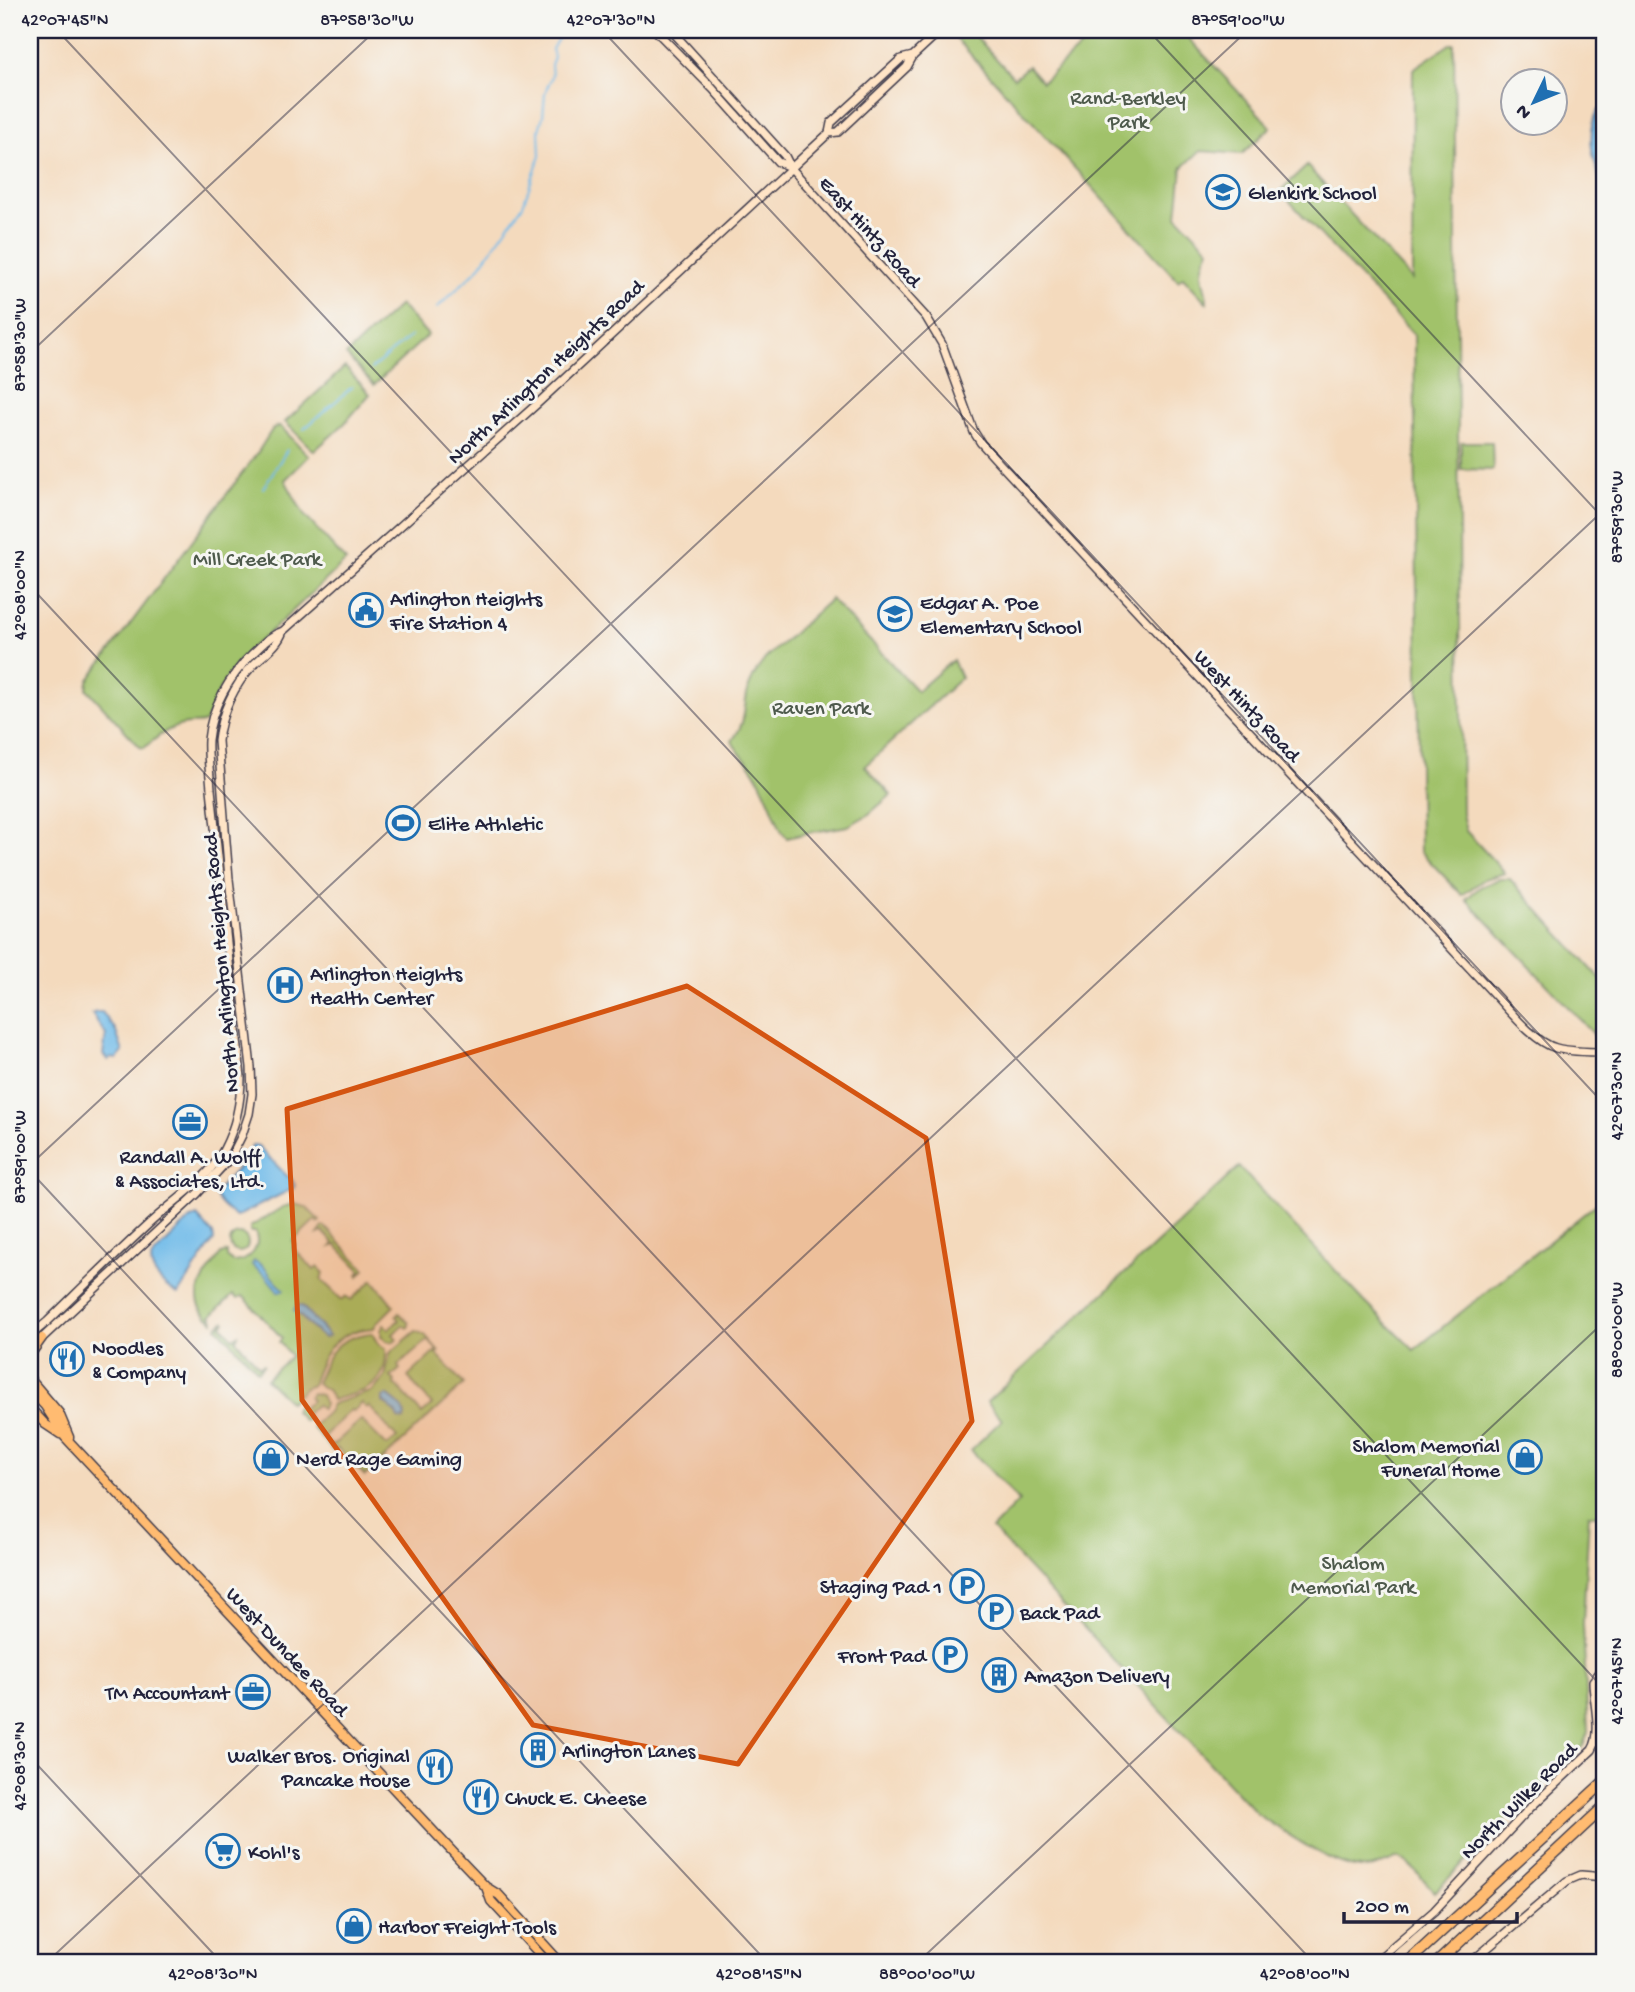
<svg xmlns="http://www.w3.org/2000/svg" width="1635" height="1992" font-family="'Gochi Hand',sans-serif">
<rect width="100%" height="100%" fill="#f6f6f2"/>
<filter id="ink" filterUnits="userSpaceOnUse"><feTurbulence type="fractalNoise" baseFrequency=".0143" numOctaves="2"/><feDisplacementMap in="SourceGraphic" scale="14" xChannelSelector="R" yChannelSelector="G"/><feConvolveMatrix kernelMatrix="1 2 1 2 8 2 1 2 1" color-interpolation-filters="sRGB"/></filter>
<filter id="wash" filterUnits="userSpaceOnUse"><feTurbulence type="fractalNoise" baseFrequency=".00686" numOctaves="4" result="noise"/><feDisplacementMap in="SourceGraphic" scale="28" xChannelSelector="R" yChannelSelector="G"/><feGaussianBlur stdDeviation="1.57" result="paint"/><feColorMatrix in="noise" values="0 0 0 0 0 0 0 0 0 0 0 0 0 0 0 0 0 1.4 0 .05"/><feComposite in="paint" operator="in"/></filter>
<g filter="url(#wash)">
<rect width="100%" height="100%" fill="#f4dabd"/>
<path fill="#a1c26b" stroke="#627253" stroke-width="2" fill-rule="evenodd" d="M954 30H970L1014 78 1028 66 1042 82 1099 30H1181L1271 127 1242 154 1200 151 1182 168 1177 216 1209 249C1206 256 1202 264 1202 273 1202 283 1208 293 1207 303L1183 277 1178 281 951 33Z
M1450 44H1454L1462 814 1466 831 1505 873 1485 879 1462 895 1420 851 1414 335 1280 191 1307 166 1412 280 1413 69Z
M400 305 428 335 374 385 346 355Z
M345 367 370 394 344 424 314 451 285 422Z
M280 426 309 456 285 480 304 515 346 561 237 663 221 687 205 722C199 725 195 723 189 724 171 725 157 737 144 748L140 747 87 689 88 681 258 452 273 428Z
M1461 442H1492L1493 470 1461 469Z
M831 599 917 691 953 660 961 678 865 766 891 795 869 814 848 826 807 833 787 838 781 830C773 810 766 790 755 772 749 761 736 752 732 741 746 721 743 715 747 694 750 680 757 669 765 659Z
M1499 879H1510L1605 984V1046L1466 899 1480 887Z
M1239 1167 1364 1301 1414 1350 1605 1197V1516L1589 1514 1583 1623 1588 1732 1583 1746 1515 1810 1435 1892 1408 1863 1399 1858C1390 1861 1379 1867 1368 1868 1337 1871 1284 1831 1257 1814L992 1529 1019 1501 971 1450 1002 1420 987 1402Z
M294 1204 306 1207 320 1221 318 1223 315 1220 293 1241 296 1245 293 1248 314 1270 318 1267 324 1273 321 1279 342 1300 346 1296 351 1300 373 1280 394 1306 376 1324 374 1328C335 1331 323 1351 312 1385L305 1388 290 1402 266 1379 291 1356 279 1342 282 1338 243 1296 238 1299 233 1295 211 1316 214 1320V1322C182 1299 205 1278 221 1254L227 1252V1257L233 1262C249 1262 262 1248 255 1232H250V1227L283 1207Z
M323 1227H325L365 1269 359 1276 358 1274 361 1271 336 1245 331 1247 334 1243 323 1232 318 1234Z
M230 1243a9 9 0 1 1 18 0a9 9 0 1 1-18 0Z
M399 1313 409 1323V1326L407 1328 403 1325 393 1334 397 1339 392 1342 387 1341 381 1336V1330L384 1325 389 1329 399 1320 396 1316Z
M224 1321 225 1322 222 1326 233 1338 238 1335 236 1340 259 1366 264 1364 258 1371 217 1327Z
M416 1331 425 1335 439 1351 436 1354 464 1384 365 1476 337 1448 333 1451 312 1427 328 1412 332 1404 373 1391 385 1377 390 1353ZM428 1340 437 1350 408 1377 432 1405 422 1414 394 1383 395 1381 391 1377 400 1369 398 1366ZM362 1403 366 1408 369 1406 397 1438 387 1446 361 1420 332 1446 323 1437 351 1410 354 1411Z
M372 1333 378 1344 386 1349C388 1389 362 1391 332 1400L328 1391 316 1383C329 1352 336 1337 372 1333Z
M312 1393 321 1395 324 1405 321 1409 316 1405 306 1414 309 1419 304 1421 295 1411V1409L298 1406 302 1409 312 1400 309 1397Z"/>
<path fill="#71bbe9" stroke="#4a6e92" stroke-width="2" d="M1598 110H1605V194C1595 163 1584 141 1598 110Z
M96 1012H102L115 1029 123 1052 117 1059 111 1058 108 1060 103 1055 106 1035 92 1014Z
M253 1145 258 1146 287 1176 291 1178 295 1185 294 1188 236 1217C227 1210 218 1204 215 1193L238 1168Z
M197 1216 213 1234 214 1240 178 1294C167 1288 147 1272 152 1257L189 1220Z
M254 1261C268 1266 271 1281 284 1289L283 1291H278L266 1276 252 1265Z
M297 1305 302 1306 329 1336 325 1338C313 1333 305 1319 294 1310Z
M387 1395C395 1401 408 1409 404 1420L398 1419 395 1412 383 1402V1397Z"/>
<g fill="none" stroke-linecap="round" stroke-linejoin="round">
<path stroke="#71bbe9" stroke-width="2" d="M437 308 478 269 523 205 540 156 539 130 543 116 545 93 552 76 551 65 554 57 552 49 563 30
M371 369 411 336
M304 429 352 387
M263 488 287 450"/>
</g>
</g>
<g filter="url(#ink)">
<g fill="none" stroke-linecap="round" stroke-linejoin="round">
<g stroke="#423e4e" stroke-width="10">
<path id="secondary" d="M655 30 713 89 778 162 790 167
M671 30 785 156 791 168 827 208 926 317 942 344 974 432 981 443 1001 465 1494 994C1509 1010 1534 1042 1556 1048 1571 1052 1589 1052 1605 1052
M829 133 831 123 901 59 913 56
M30 1336 47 1322C82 1288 116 1254 152 1221 176 1199 209 1179 224 1149 236 1126 241 1103 241 1077L211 789C210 773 207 756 208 740 211 707 230 676 252 654 262 645 270 635 283 631L537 404 829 133 838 132 907 67 913 56 941 30
M39 1341 197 1194 231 1157 242 1135 249 1114 252 1094 251 1067 229 879 218 741C221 713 234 685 253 665 264 654 278 646 283 631
M1375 1962 1434 1911 1530 1808 1592 1750C1603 1733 1593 1701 1593 1681L1600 1672 1605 1670
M1471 1962 1567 1881 1581 1875 1605 1877"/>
</g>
<g stroke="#423e4e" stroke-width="11">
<path id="primary" d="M30 1355 42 1338
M30 1379 59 1413 69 1437
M30 1390 45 1406 65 1437 464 1864 486 1887 499 1895 560 1962
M30 1408 45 1424 60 1434
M486 1887 491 1901 547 1962"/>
</g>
<g stroke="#423e4e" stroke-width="13">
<path id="highway" d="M1408 1962 1605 1781
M1438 1962 1605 1806"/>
</g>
<use href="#secondary" stroke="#ffe4c6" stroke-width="7"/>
<use href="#primary" stroke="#ffbb71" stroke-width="8"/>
<use href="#highway" stroke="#ffbb71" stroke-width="10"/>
</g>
</g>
<path fill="#d45411" fill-opacity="0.2" stroke="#d45411" stroke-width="5" stroke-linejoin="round" d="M687 986 926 1138 972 1421 738 1764 533 1725 302 1400 287 1109Z"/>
<path fill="none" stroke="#22223b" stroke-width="2" stroke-opacity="0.45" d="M57 30 1605 1690M602 30 1605 1105M1148 30 1605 520M30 353 376 30M30 586 1313 1962M30 1165 1248 30M30 1171 767 1962M30 1757 221 1962M47 1962 1605 509M918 1962 1605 1321"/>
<defs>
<g id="school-ring" transform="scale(1.75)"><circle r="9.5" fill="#f6f6f2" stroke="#1f6fb2" stroke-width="1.5"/><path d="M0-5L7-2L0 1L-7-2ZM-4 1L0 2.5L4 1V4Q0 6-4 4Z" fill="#1f6fb2"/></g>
<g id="civic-ring" transform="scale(1.75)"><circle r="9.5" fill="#f6f6f2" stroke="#1f6fb2" stroke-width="1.5"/><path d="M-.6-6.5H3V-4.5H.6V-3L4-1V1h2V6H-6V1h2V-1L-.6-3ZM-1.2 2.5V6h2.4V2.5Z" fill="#1f6fb2"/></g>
<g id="stadium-ring" transform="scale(1.75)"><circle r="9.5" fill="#f6f6f2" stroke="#1f6fb2" stroke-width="1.5"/><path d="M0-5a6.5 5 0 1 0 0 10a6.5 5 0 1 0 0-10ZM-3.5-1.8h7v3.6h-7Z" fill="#1f6fb2"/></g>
<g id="hospital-ring" transform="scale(1.75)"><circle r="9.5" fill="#f6f6f2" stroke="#1f6fb2" stroke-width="1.5"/><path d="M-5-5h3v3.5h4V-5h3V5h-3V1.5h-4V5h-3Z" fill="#1f6fb2"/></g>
<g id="office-ring" transform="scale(1.75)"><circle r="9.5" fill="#f6f6f2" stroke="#1f6fb2" stroke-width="1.5"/><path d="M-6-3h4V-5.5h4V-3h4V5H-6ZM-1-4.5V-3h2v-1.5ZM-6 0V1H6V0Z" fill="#1f6fb2"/></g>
<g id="restaurant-ring" transform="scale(1.75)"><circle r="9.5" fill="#f6f6f2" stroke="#1f6fb2" stroke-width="1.5"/><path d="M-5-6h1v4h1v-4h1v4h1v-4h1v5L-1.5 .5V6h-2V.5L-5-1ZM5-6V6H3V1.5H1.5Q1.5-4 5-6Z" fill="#1f6fb2"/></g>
<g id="shop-ring" transform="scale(1.75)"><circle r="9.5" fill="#f6f6f2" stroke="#1f6fb2" stroke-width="1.5"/><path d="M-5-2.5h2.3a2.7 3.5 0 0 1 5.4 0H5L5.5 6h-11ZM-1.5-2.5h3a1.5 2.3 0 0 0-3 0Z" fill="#1f6fb2"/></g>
<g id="parking-ring" transform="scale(1.75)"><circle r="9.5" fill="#f6f6f2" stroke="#1f6fb2" stroke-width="1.5"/><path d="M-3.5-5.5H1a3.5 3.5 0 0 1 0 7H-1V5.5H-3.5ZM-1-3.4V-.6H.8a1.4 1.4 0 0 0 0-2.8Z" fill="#1f6fb2"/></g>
<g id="building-ring" transform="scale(1.75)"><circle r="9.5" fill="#f6f6f2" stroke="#1f6fb2" stroke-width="1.5"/><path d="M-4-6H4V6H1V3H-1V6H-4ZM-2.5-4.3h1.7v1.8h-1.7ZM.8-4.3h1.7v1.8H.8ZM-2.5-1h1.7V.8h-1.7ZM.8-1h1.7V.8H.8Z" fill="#1f6fb2"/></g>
<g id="supermarket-ring" transform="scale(1.75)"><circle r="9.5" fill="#f6f6f2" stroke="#1f6fb2" stroke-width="1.5"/><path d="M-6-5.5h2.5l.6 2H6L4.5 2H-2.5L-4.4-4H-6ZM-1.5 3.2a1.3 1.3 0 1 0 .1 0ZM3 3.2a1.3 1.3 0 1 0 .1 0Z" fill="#1f6fb2"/></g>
</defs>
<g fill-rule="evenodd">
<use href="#school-ring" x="1223" y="192"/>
<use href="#civic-ring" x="366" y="610"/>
<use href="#school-ring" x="895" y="614"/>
<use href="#stadium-ring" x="403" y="823"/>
<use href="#hospital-ring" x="285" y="985"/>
<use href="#office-ring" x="190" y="1122"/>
<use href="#restaurant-ring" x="67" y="1359"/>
<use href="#shop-ring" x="1525" y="1457"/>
<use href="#shop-ring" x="271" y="1458"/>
<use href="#parking-ring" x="967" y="1586"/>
<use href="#parking-ring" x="996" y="1612"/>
<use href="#parking-ring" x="950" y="1655"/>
<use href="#building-ring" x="999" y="1675"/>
<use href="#office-ring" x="253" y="1692"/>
<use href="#building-ring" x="538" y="1750"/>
<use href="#restaurant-ring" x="435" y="1767"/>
<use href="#restaurant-ring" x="481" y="1797"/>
<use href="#supermarket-ring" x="223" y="1851"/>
<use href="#shop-ring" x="354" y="1926"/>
</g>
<g text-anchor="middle" stroke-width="6" stroke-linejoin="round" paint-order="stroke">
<g font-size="21" fill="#4e5a4c" stroke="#f6f6f2">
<text x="1128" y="104">Rand-Berkley<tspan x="1128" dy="24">Park</tspan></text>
<text x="257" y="565">Mill Creek Park</text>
<text x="821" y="714">Raven Park</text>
<text x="1353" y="1569">Shalom<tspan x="1353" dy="24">Memorial Park</tspan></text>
</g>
<g font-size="21" fill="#22223b" stroke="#f6f6f2" text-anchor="start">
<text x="1248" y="199">Glenkirk School</text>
<text x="390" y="605">Arlington Heights<tspan x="390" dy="24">Fire Station 4</tspan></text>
<text x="920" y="609">Edgar A. Poe<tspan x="920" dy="24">Elementary School</tspan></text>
<text x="428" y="830">Elite Athletic</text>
<text x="310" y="980">Arlington Heights<tspan x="310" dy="24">Health Center</tspan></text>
<text x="190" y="1163" text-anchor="middle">Randall A. Wolff<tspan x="190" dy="24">&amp; Associates, Ltd.</tspan></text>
<text x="92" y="1354">Noodles<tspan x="92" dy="24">&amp; Company</tspan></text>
<text x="1500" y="1452" text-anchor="end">Shalom Memorial<tspan x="1500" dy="24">Funeral Home</tspan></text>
<text x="296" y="1465">Nerd Rage Gaming</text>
<text x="942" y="1593" text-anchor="end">Staging Pad 1</text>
<text x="1020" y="1619">Back Pad</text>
<text x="926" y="1662" text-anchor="end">Front Pad</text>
<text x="1024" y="1682">Amazon Delivery</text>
<text x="229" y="1699" text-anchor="end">TM Accountant</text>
<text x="562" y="1757">Arlington Lanes</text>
<text x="410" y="1762" text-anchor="end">Walker Bros. Original<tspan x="410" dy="24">Pancake House</tspan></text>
<text x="505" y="1804">Chuck E. Cheese</text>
<text x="248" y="1858">Kohl's</text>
<text x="378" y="1933">Harbor Freight Tools</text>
</g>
<g font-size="21" fill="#22223b" stroke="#f6f6f2">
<text transform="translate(871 231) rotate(48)" y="7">East Hintz Road</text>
<text transform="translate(545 371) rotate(-43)" y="7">North Arlington Heights Road</text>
<text transform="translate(1248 705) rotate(47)" y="7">West Hintz Road</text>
<text transform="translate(220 963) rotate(-95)" y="7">North Arlington Heights Road</text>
<text transform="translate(288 1651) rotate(47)" y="7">West Dundee Road</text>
<text transform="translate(1518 1800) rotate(-45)" y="7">North Wilke Road</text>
</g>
</g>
<rect width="1635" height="1992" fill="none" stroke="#f6f6f2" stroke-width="77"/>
<g transform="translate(1534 102) rotate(227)"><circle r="33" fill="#f6f6f2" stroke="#a1a1a9" stroke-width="2"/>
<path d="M0-5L12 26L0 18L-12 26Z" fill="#1f6fb2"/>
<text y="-10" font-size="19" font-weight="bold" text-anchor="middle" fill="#22223b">N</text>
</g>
<path d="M1344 1912v10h173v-10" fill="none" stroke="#22223b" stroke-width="3.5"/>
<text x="1355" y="1912" font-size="21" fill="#22223b" stroke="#f6f6f2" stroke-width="5" paint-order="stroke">200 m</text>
<rect x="38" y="38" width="1558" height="1916" fill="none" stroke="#22223b" stroke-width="2.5"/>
<g font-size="18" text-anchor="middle" fill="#22223b">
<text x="65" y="25">42°07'45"N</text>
<text x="367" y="25">87°58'30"W</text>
<text x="611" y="25">42°07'30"N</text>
<text x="1238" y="25">87°59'00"W</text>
<text transform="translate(19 345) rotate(-90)" y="6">87°58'30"W</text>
<text transform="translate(1616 517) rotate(-90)" y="6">87°59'30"W</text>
<text transform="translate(19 595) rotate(-90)" y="6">42°08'00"N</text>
<text transform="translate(1616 1096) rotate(-90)" y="6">42°07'30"N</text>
<text transform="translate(19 1157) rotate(-90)" y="6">87°59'00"W</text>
<text transform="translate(1616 1330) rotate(-90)" y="6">88°00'00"W</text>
<text transform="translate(1616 1681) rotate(-90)" y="6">42°07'45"N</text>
<text transform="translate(19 1766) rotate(-90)" y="6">42°08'30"N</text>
<text x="213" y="1979">42°08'30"N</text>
<text x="759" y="1979">42°08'15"N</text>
<text x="927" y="1979">88°00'00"W</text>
<text x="1305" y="1979">42°08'00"N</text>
</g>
</svg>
